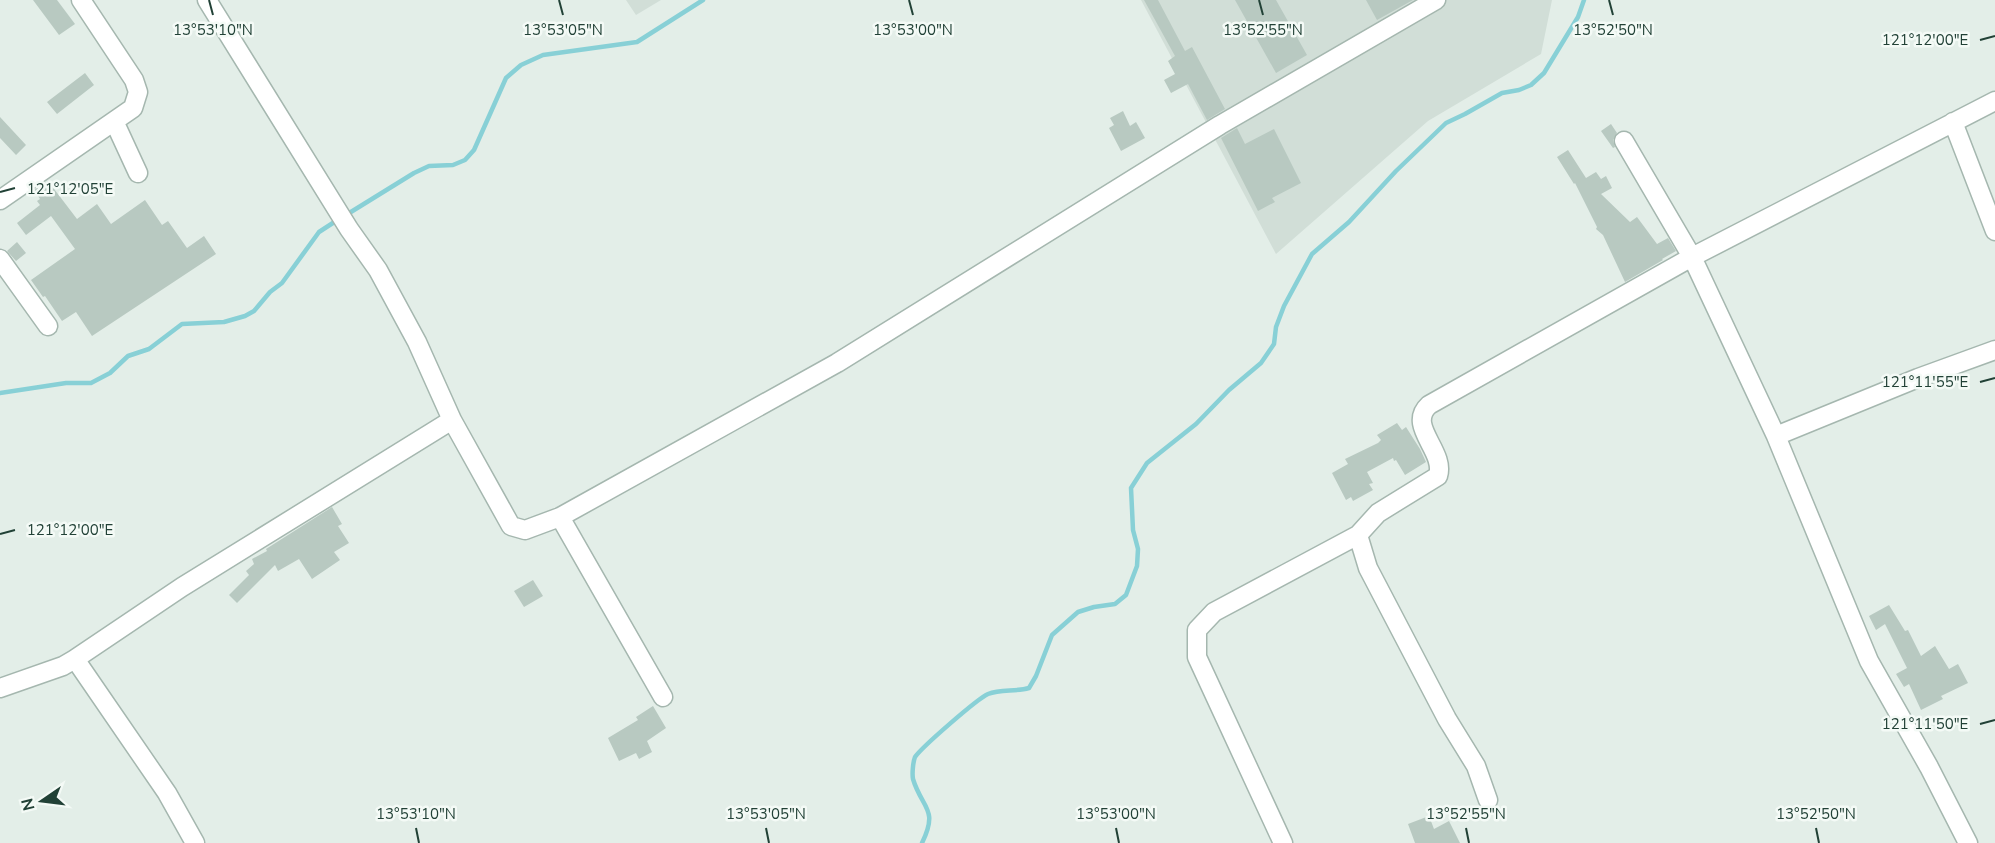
<svg xmlns="http://www.w3.org/2000/svg" width="1995" height="843" font-family="'Nunito Sans',sans-serif">
<rect width="100%" height="100%" fill="#e3eee8"/>
<path fill="#d1ded7" d="M626 0H661L636 15Z
M1141 0H1552L1541 54 1428 121 1276 254Z"/>
<g fill="none" stroke-linecap="round" stroke-linejoin="round">
<path stroke="#88d0d6" stroke-width="4.5" d="M346 215 414 173 429 166 453 165 465 160 474 150 506 78 521 65 543 55 637 42 703 0
M0 393 66 383H91L110 373 128 356 149 349 182 324 224 322 245 316 254 311 270 292 282 283 319 232 339 219
M922 843C939 808 922 809 913 779 912 774 913 762 915 757 922 747 977 699 988 694 1001 689 1015 692 1029 688L1036 676 1052 635 1078 612 1094 607 1115 604 1126 595 1137 566 1138 549 1133 530 1131 488 1147 463 1196 424 1229 390 1261 363 1274 344 1276 327 1284 306 1312 254 1349 222 1396 171 1446 123 1465 114 1502 93 1519 90 1531 85 1544 73 1578 17 1584 0"/>
</g>
<path fill="#b8c9c1" d="M33 0H57L75 24 59 35Z
M1144 0H1158L1185 51 1192 47 1225 109 1207 120 1188 84 1171 93 1164 80 1175 74 1168 61 1175 56Z
M1235 0H1276L1307 55 1276 73Z
M1366 0H1413L1377 20Z
M85 73 94 85 57 114 47 102Z
M1123 111 1130 126 1136 122 1145 138 1121 151 1109 128 1114 125 1110 118Z
M0 117 26 145 16 155 0 138Z
M1611 124 1617 133 1613 140 1615 147 1613 148 1601 131Z
M1237 128 1245 144 1274 129 1301 183 1272 198 1275 202 1258 211 1221 138Z
M1568 150 1586 178 1596 172 1601 179 1606 176 1612 188 1601 194 1630 222 1637 217 1657 244 1668 238 1676 251 1662 259 1663 260 1625 282 1603 235 1596 229 1597 227 1575 183 1574 184 1557 157Z
M48 181 77 219 97 204 111 224 145 200 162 225 168 221 187 248 204 236 216 254 92 336 76 312 62 321 45 296 43 297 31 280 75 249 51 216 26 235 17 223 40 205 37 201 40 199 34 190Z
M17 242 26 253 16 261 7 251Z
M1397 423 1402 430 1406 427 1420 449 1426 462 1405 475 1396 460 1394 461 1393 458 1367 472 1373 483 1369 484 1373 490 1353 501 1351 497 1346 500 1332 473 1348 464 1345 459 1378 443 1381 440 1377 435Z
M332 507 342 524 338 526 349 543 334 552 340 560 312 579 299 559 278 571 275 565 237 603 229 595 249 575 246 571 254 564 252 559 267 551 266 549Z
M533 580 543 596 524 607 514 591Z
M1889 605 1905 631 1908 630 1921 656 1935 646 1949 669 1958 664 1968 683 1941 696 1943 699 1921 710 1909 684 1904 687 1896 674 1907 668 1885 624 1876 630 1869 616Z
M653 706 666 728 647 741 652 752 639 759 636 753 619 761 608 738 638 720 636 717Z
M1429 816 1434 829 1449 821 1460 843H1415L1408 824Z"/>
<g fill="none" stroke-linecap="round" stroke-linejoin="round">
<g stroke="#a5b7af" stroke-width="21">
<path id="minor" d="M207 0 349 229 378 270 417 342 452 420 511 526 525 530 560 517 837 363 1220 125 1436 0
M114 121 138 173
M1953 122 1995 231
M1624 141 1692 257 1776 436 1869 661 1929 767 1968 843
M0 200 133 108 138 92 134 80 81 0
M0 259 48 326
M1776 436 1918 378 1995 350
M560 517 663 697
M75 659 167 793 195 843
M0 688 63 666 75 659 182 587 452 420
M1488 800 1476 766 1447 719 1368 568 1358 535 1378 513 1438 476C1446 451 1406 426 1429 405L1692 257 1995 101
M1283 843 1197 657V630L1214 612 1358 535"/>
</g>
<use href="#minor" stroke="#fff" stroke-width="18"/>
</g>
<path fill="none" stroke="#214136" stroke-width="2" d="M209 0 213 15M559 0 563 15M909 0 913 15M1259 0 1263 15M1609 0 1613 15M1980 40 1995 36M0 192 15 188M1980 382 1995 378M0 534 15 530M1980 724 1995 720M416 828 419 843M766 828 769 843M1116 828 1119 843M1466 828 1469 843M1816 828 1819 843"/>
<g font-size="15" text-anchor="middle" fill="#214136" stroke="#f4faf6" stroke-width="5" stroke-linejoin="round" paint-order="stroke">
<text x="913" y="35">13°53'00"N</text>
<text x="213" y="35">13°53'10"N</text>
<text x="563" y="35">13°53'05"N</text>
<text x="1263" y="35">13°52'55"N</text>
<text x="1613" y="35">13°52'50"N</text>
<text x="1925" y="45">121°12'00"E</text>
<text x="70" y="194">121°12'05"E</text>
<text x="1925" y="387">121°11'55"E</text>
<text x="70" y="535">121°12'00"E</text>
<text x="1925" y="729">121°11'50"E</text>
<text x="416" y="819">13°53'10"N</text>
<text x="766" y="819">13°53'05"N</text>
<text x="1116" y="819">13°53'00"N</text>
<text x="1466" y="819">13°52'55"N</text>
<text x="1816" y="819">13°52'50"N</text>
</g>
<g transform="translate(42 801) rotate(256)" stroke="#f4faf6" stroke-width="4.5" paint-order="stroke">
<path d="M0-4.5L10 22L0 15L-10 22Z" fill="#214136"/>
<text y="-9" font-size="16" font-weight="bold" text-anchor="middle" fill="#214136">N</text>
</g>
</svg>
